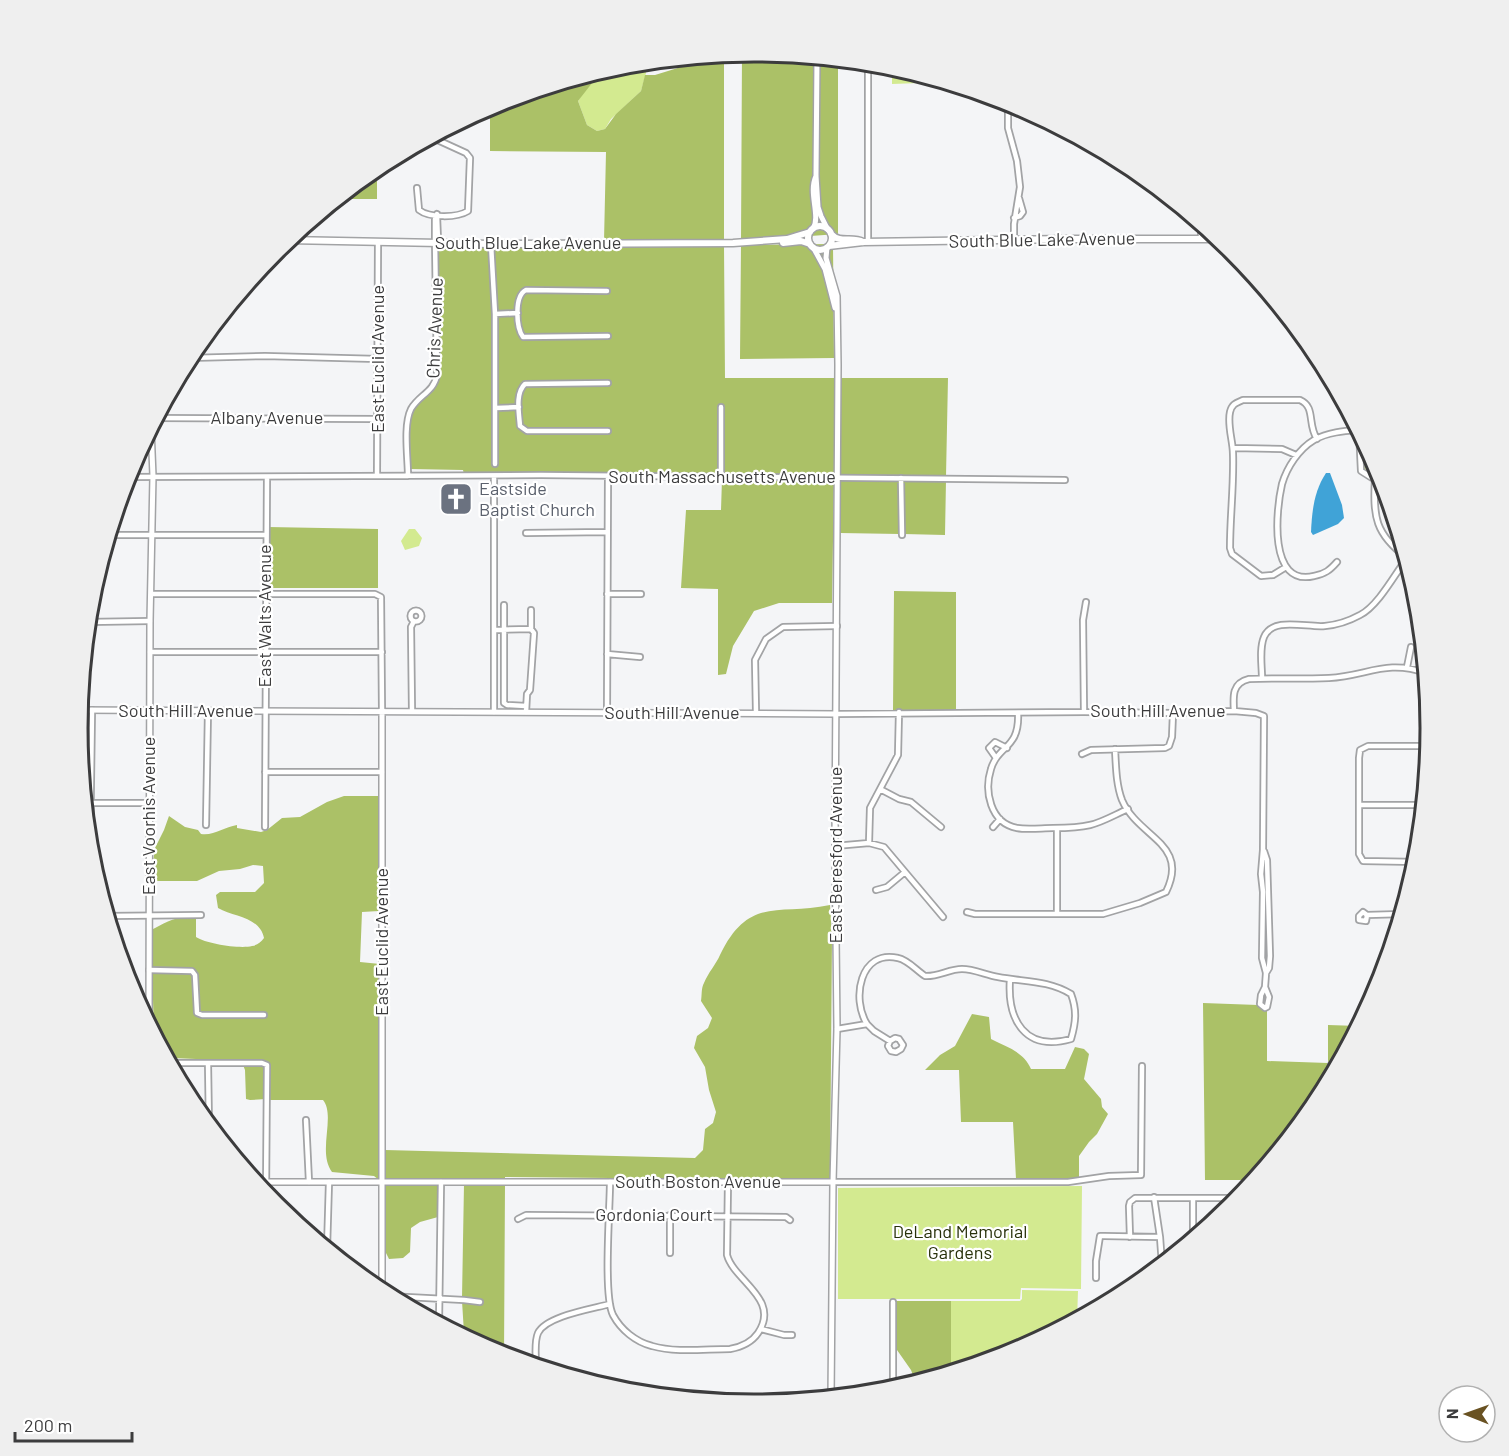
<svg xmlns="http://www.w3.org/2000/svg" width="1509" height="1456" font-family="Barlow,sans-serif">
<rect width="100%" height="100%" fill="#f4f5f7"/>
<path fill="#d3ea90" d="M646 62V73L641 91 611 119 605 129 597 131 587 125 578 101C596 72 613 65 646 62Z
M892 66 947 82 892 84Z
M1362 436 1382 477 1372 476 1364 468Z
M409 529H415L422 538 419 546 405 550 401 541Z
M1082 1186 1081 1289 1021 1288 1020 1299H838V1188Z
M1022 1290 1078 1291 1077 1320 1013 1354 951 1373V1301H1020L1022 1299Z"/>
<path fill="#abc167" d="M755 51 838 59V234L741 241 742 52Z
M724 54V241H604L606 152 490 151V105L496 102 615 66 596 78 578 101 587 125 597 131 605 129 616 114 641 91 645 75H655L681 67V58Z
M377 166V199H337Z
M833 244 834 358 740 359 741 245Z
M438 245 489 246 493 314V466H497L498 410 517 409 518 427 527 433 610 432 609 429H527L522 425C521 412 519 397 526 386L610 385V381L525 382 519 387 517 405 498 406V316L516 315V329L522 339 609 338 610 335H524C519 323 521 310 521 297L527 292 609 293V289L526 288C515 293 517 301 516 311L498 312 494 246 724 245 725 378H836V475H723V405H719V475L464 474 463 470 410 469C410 451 404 424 415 408 423 396 436 392 439 375Z
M840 378H948L946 476 840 475Z
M722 479H834L832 603H779L754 611 733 646 726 674 718 675V589L681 588 686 510H721Z
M840 479 899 480 900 534 840 533Z
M903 480H946L945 535 904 534Z
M268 527 378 529V588H268Z
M894 591 956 592V711L893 710Z
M344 796H380L379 911 362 912 360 962 380 964 379 1180 374 1176 332 1172C317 1152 336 1116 323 1100H270V1067L266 1062 172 1058 166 1056 154 1034 151 930C165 923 180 913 196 919V937C207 944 240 949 252 946 258 945 261 942 264 938 260 917 234 917 218 908L216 895 220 892H255L264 883 263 866 253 865 240 869 219 871 197 881H153L152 870 155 848 164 830 169 816 185 827 198 830 201 834C214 836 224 827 237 825V828L261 832 267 830 282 818 300 817 327 802Z
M830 905 832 937 830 1180 505 1177V1180L442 1178V1180H385V1150L695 1158 703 1150 705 1129 713 1123 716 1112 709 1090 705 1067 694 1048 697 1036 708 1028 712 1018 701 1001C702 996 701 988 704 983 708 973 716 964 720 955 749 895 779 916 830 905Z
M1203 1003 1258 1005 1261 1008 1267 1009V1061L1328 1063V1025L1359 1026 1317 1104 1255 1180H1205Z
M972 1014 989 1017 991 1039C1007 1047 1024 1052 1031 1069H1065L1075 1047 1084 1049 1089 1054 1084 1079 1101 1099 1102 1107 1108 1114 1097 1134 1089 1142 1079 1156V1179H1016L1013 1122H961L959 1070H925L940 1055 955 1046Z
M243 1065 265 1066 266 1099 250 1100 246 1099 245 1070Z
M385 1184H439L438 1217 420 1222 411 1228 410 1252 403 1258 389 1259 385 1251Z
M464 1184H505L504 1356 488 1349 487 1342 482 1336H471L464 1333 462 1301 481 1304 483 1301 462 1298Z
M896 1301H951V1373L916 1383 911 1370 897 1350Z"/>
<path fill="#40a3d7" d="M1326 473H1330L1342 505 1344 518 1338 524 1313 535 1311 532C1312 511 1314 491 1326 473Z"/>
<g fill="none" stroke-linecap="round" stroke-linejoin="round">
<g stroke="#a2a3a5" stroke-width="8">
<path id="minor" d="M1008 101V128L1017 161 1020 187 1014 224V240
M417 188 419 210C429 218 457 218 468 211L470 158 466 153 431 137
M1014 218 1020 216 1023 212 1019 198
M1201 239V223
M436 241 438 240 437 216
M868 242V62
M491 244 495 314V464
M607 291 526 290C514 296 516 327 523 337L608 336
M495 314 518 313
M189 358 265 356 378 359
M496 408 519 407
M156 418 377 419
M1359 430 1361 471 1372 478H1383
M608 431H527L520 426C519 413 515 393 525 384L608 383
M1233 448 1282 449 1296 455
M377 476 378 242
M408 476C408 458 403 425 411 409 419 395 434 392 437 375L435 240V219L437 214
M494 476V712
M127 477 541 475 1065 480
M721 477V407
M901 478 902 535
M1375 478C1373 517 1375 534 1407 558
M526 533 607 532
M109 535H266
M1337 562C1330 570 1325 574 1314 576 1268 587 1276 510 1282 484 1287 467 1299 449 1314 440 1328 432 1344 431 1359 430
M1286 567 1273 575 1261 576 1232 554 1230 548C1230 516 1234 486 1233 454 1233 441 1227 425 1230 412 1232 404 1236 403 1243 400H1300C1316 407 1307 424 1317 439
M152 594H375L381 597 382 710
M607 594H641
M504 605V703L507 705 526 706
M410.5 616a5.5 5.5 0 1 1 11 0a5.5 5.5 0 1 1-11 0Z
M88 622 150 621
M494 630 531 629
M150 652H382
M607 654 640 657
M1407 667 1411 647
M1262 678C1262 666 1259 649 1264 637 1273 616 1307 628 1325 626 1336 625 1349 621 1360 615 1378 606 1395 574 1407 558
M412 711 411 627 414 621
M1234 711C1233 696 1232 683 1249 679 1276 678 1303 679 1329 678 1367 676 1386 659 1426 673
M526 712 527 694 530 690 534 633 531 629V610
M756 712 755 660 766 639 783 627 837 626
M1084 712 1083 620 1086 602
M1018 713C1020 749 998 745 991 769 984 791 990 823 1017 828 1028 830 1042 828 1053 828 1065 828 1078 828 1090 825 1103 822 1116 814 1128 809
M607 714 608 476
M836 714 1084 712 1173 713 1234 711 1256 713 1264 716 1263 850 1261 874 1263 892 1262 958 1266 973 1265 987 1261 995 1260 1004 1265 1008 1267 1007 1269 997 1265 987
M1082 754 1091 750 1165 748 1169 746 1172 737 1173 713
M996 758 989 748 995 742 1007 748
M265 772H382
M880 789 899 799 911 802 941 827
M85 803H149
M1359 805H1424
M206 825 208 711
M265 827 267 477
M993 827 1000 819
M869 843 870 808 898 755 899 712
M835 846 869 843 884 847 943 917
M1264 851 1267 860 1270 956 1269 968 1266 973
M90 852 92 710
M1418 862 1363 861 1359 854V758L1360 750 1368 746H1430
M876 890 887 887 905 872
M967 912 975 914H1103L1140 903 1166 892C1190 843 1138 838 1122 800 1116 784 1116 766 1115 749
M1057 913V828
M1367 915 1366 921 1359 920V916L1363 912 1367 915 1402 914
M107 916 201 915
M149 970 192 971 195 975 197 1013 202 1015H264
M139 1005H149
M867 1024C851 999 860 949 898 958 908 960 916 970 925 976 938 977 949 969 962 969 974 969 986 975 998 977 1024 982 1048 980 1071 994 1077 1010 1076 1022 1071 1039 1025 1052 1007 1020 1010 979
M837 1029 867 1024 874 1031 890 1041 895 1038 899 1039 903 1045 901 1049 896 1052 891 1051 888 1046 890 1041
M170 1063H262L267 1065 266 1195
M208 1063 209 1126
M1331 1065V1078
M306 1120 309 1182
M610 1182C610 1209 603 1295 613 1315 621 1330 636 1342 652 1346 676 1353 705 1349 730 1349 741 1347 752 1342 758 1333 781 1299 734 1281 727 1255L728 1182
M833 1182H1068L1109 1176 1141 1175 1142 1066
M1154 1197 1160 1237
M670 1215V1253
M518 1219 526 1215 786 1217 790 1220
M1130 1237 1129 1206 1130 1202 1135 1198H1240
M1193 1240V1199
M327 1249 329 1182
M1096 1278V1261L1100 1236H1104L1160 1237 1162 1265
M388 1296 464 1300 480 1302
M893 1302V1390
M439 1323 441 1182
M761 1329 784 1335H792
M536 1366C536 1356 534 1342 538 1333 546 1316 592 1309 610 1304"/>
</g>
<g stroke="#a2a3a5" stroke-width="8">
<path id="tertiary" d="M817 57 816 176 818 207 821 216 828 230
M813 229C821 216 808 193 816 176
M813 247 825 269 835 308
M827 247 826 258 837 296 838 365 835 843 837 1029 833 1182 831 1397
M79 710 836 714
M382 710V1293
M149 1024 150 621 153 476 151 428
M255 1182H833"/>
</g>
<g stroke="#a2a3a5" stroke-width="9">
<path id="secondary" d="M808 238a12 12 0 1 1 24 0a12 12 0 1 1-24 0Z
M831 234C840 244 852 236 863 242
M287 240 491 244 733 243 787 239 810 232
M783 243 801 241 810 244
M829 246 863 242 1069 239H1221"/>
</g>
<use href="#minor" stroke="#fff" stroke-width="4.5"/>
<use href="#tertiary" stroke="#fff" stroke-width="5"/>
<use href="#secondary" stroke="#fff" stroke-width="6"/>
</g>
<defs>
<g id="church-square" transform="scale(1.725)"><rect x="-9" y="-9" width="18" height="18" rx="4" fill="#6b7280" stroke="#fff"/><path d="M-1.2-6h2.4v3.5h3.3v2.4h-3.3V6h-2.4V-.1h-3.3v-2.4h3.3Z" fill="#fff"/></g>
</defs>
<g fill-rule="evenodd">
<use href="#church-square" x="456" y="499"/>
</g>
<g text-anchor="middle" stroke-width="4.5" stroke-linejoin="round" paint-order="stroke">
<g font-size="18" fill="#3c3c3d" stroke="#fff">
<text transform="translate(1042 240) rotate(-1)" y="6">South Blue Lake Avenue</text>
<text x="528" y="249">South Blue Lake Avenue</text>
<text transform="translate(435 328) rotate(-88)" y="6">Chris Avenue</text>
<text transform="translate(378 359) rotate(-90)" y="6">East Euclid Avenue</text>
<text x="267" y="424">Albany Avenue</text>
<text x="722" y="483">South Massachusetts Avenue</text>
<text transform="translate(265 616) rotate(-90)" y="6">East Walts Avenue</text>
<text x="186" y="717">South Hill Avenue</text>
<text x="1158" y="717">South Hill Avenue</text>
<text x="672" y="719">South Hill Avenue</text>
<text transform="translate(149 816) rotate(-90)" y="6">East Voorhis Avenue</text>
<text transform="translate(836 855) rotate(-90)" y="6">East Beresford Avenue</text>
<text transform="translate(382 942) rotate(-90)" y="6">East Euclid Avenue</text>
<text x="698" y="1188">South Boston Avenue</text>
<text x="654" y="1221">Gordonia Court</text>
</g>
<g font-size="18" fill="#5b616d" stroke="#fff" text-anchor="start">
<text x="479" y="495">Eastside<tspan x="479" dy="21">Baptist Church</tspan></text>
</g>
<g font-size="18" fill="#28310a" stroke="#fff">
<text x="960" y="1238">DeLand Memorial<tspan x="960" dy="21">Gardens</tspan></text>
</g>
</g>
<path d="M0 0H1509V1456H0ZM88 728a666 666 0 1 1 1332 0a666 666 0 1 1-1332 0Z" fill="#efefef" fill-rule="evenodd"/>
<path fill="none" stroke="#3c3c3d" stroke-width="3" d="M88 728a666 666 0 1 1 1332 0a666 666 0 1 1-1332 0Z"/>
<g transform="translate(1467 1414) rotate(271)"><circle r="28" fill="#ffffff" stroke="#b1b1b1" stroke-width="1.5"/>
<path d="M0-4.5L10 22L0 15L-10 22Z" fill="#695222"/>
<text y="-9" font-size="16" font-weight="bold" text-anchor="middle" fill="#3c3c3d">N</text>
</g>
<path d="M15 1432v9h117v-9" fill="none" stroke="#3c3c3d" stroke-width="3"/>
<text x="24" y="1432" font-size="18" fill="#3c3c3d" stroke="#ffffff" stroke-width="4.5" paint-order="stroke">200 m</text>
</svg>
